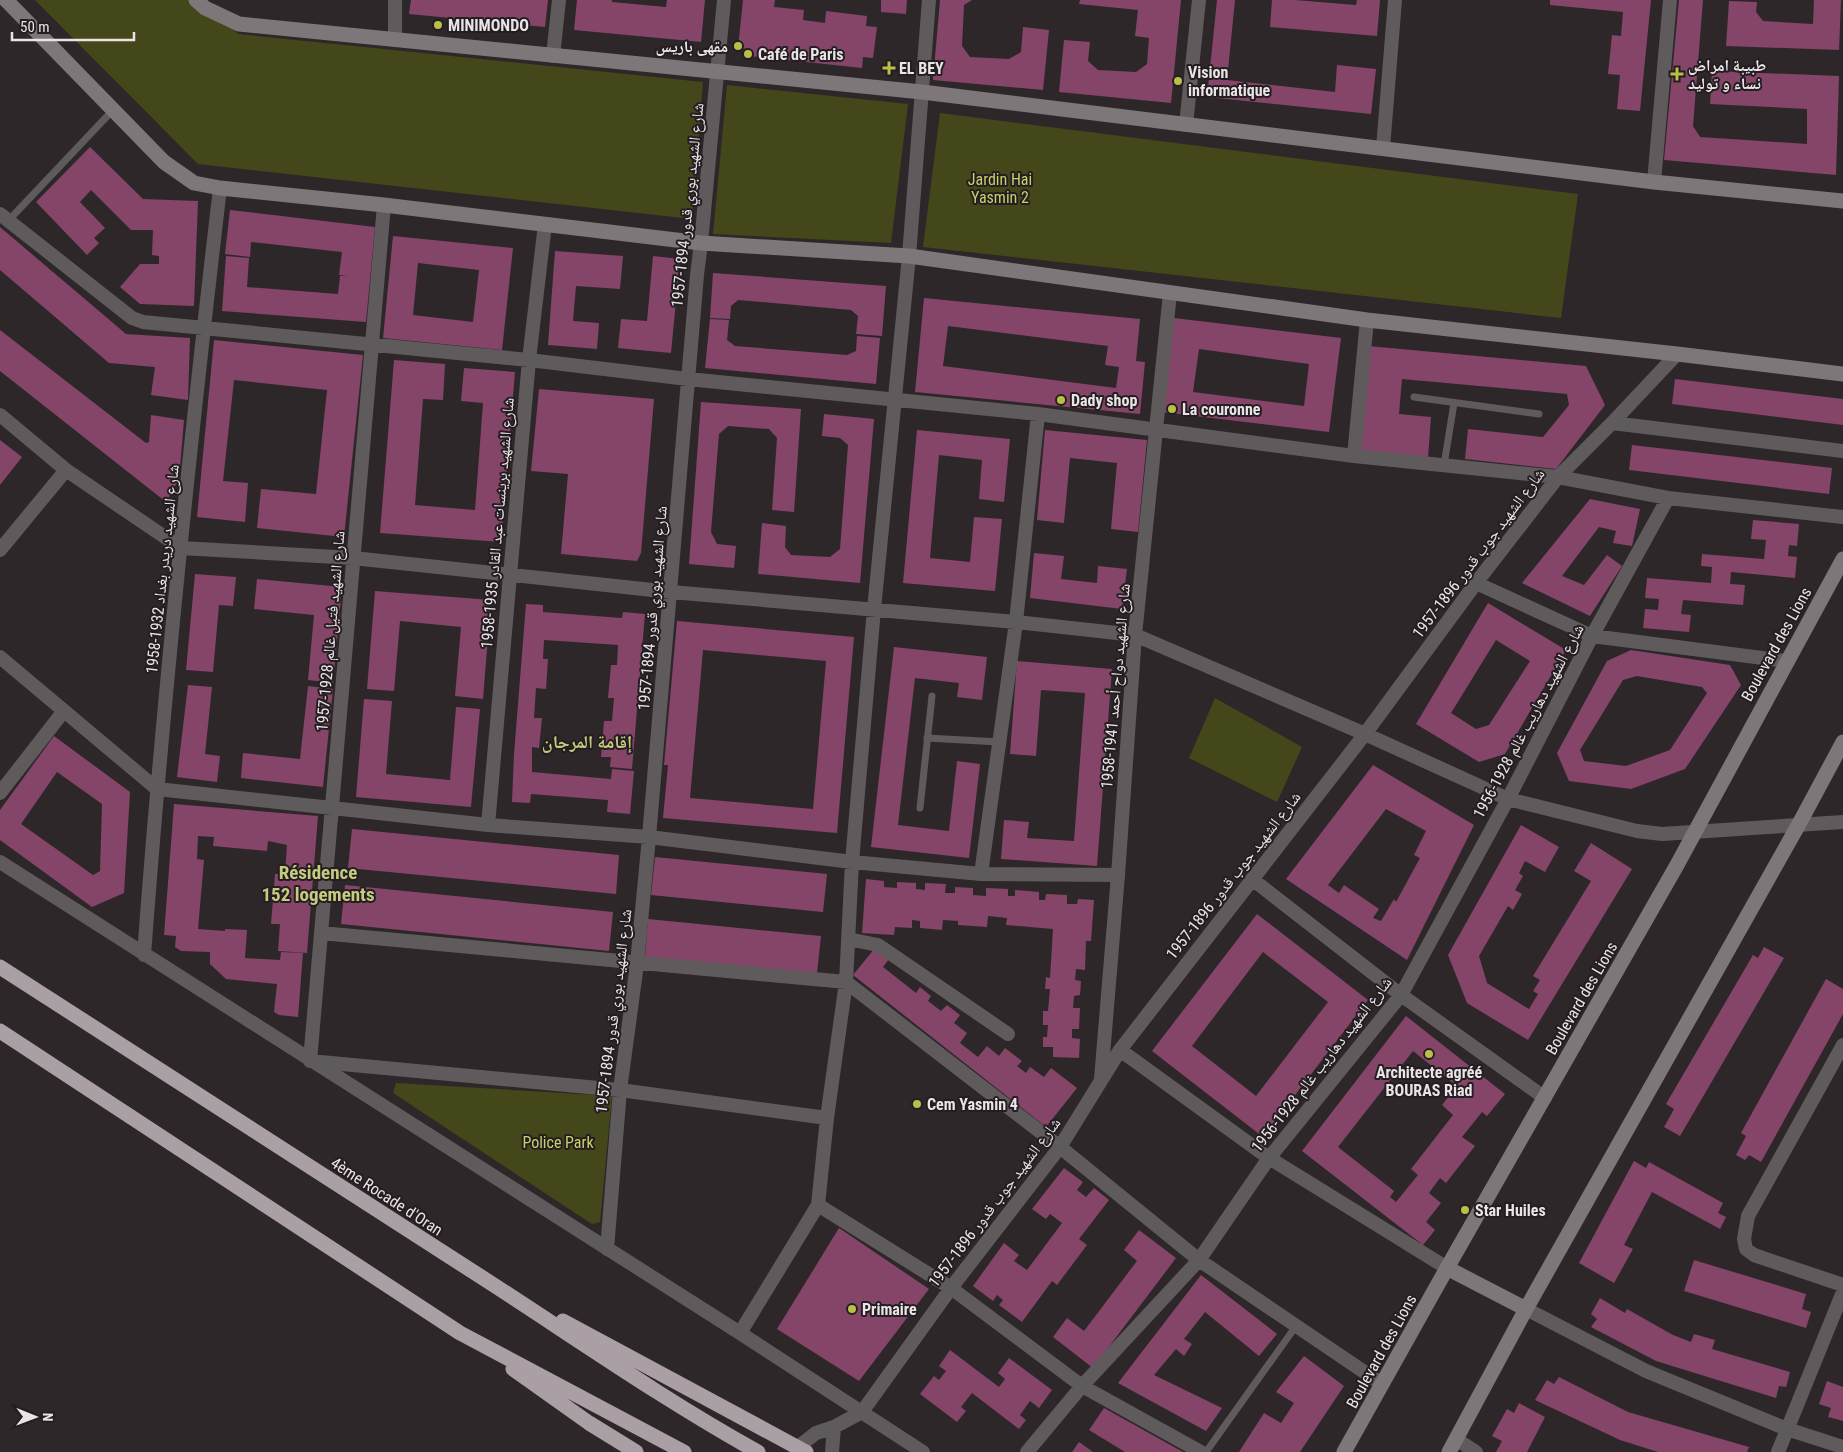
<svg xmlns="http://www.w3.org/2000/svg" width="1843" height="1452" font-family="'Roboto Condensed','Noto Naskh Arabic',sans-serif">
<rect width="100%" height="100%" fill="#2e272a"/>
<path fill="#444719" d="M35 0H205L238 34 703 82 692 219 198 164Z
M727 85 908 104 891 243 713 234Z
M940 113 1578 194 1561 318 923 247Z
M1215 698 1302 747 1277 802 1189 758Z
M396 1083 612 1096 600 1222 592 1224 393 1093Z"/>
<path fill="#844568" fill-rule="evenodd" d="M411 0H548L545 27 409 14Z
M577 0H612V2L666 7 667 0H705L701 42 574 30Z
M743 0H775L774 7 804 10 803 20 825 23 826 11 867 16 866 26 877 27 873 58 863 57 862 68 750 56 751 49 738 48Z
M881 0H907L906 14 881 12Z
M940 0H972L964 5 962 46 970 57 1009 59 1021 52 1023 27 1049 30 1043 90 933 80Z
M1080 0H1181L1171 103 1059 92 1064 40 1090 42 1088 61 1098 70 1136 72 1147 64 1149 38 1135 36 1138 10 1079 4Z
M1217 0H1235L1227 80 1335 92 1337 65 1376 69 1371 114 1207 97Z
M1272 0H1295L1356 5 1357 0H1380L1377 36 1270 27Z
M1550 0H1651L1640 111 1617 109 1620 75 1608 74 1612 35 1621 36 1623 12 1550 5Z
M1679 0H1703L1693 126 1700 137 1807 144V109L1710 104 1712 71 1839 76 1836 175 1664 160Z
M1814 0H1841L1839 50 1726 46 1729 1 1757 2 1756 12 1763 21 1813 24Z
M90 147 143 199 198 201 194 306 140 304 120 287 140 264H159V256L152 255 153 230H131L91 190 80 202 105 228 94 238 99 243 87 255 36 202Z
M230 210 375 227 366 322 222 311 226 256 249 258 247 287 338 294 340 276H347L339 275 342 252 251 242 250 257 225 254Z
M0 227 126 334 190 338 188 400 151 395 155 367 109 363 0 270Z
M393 236 513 248 502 350 383 338ZM418 263 479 270 473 322 413 315Z
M555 251 623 256 620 289 576 286 573 321 599 323 597 349 548 345Z
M653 256 680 259 671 353 618 348 621 319 647 321Z
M713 273 886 286 882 336 856 334 858 316 851 310 738 300 731 306 730 319 710 318Z
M924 298 1140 319 1136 361 1145 362 1140 414 915 392ZM948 326 1108 346 1105 365 1119 367 1116 388 943 366Z
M1174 318 1341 338 1329 432 1162 412ZM1199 349 1309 364 1304 406 1193 392Z
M710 319 729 320 727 340 735 346 847 355 856 351 857 336 880 338 876 384 705 368Z
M0 330 146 443 149 442 151 415 184 420 179 479 166 502 0 371Z
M214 340 363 355 344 537 257 528 261 489 316 494 327 390 234 380 223 481 248 483 245 522 197 517Z
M1368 346 1586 366 1605 405 1556 469 1465 459 1468 429 1543 437 1569 405 1567 394 1402 379 1399 414 1431 417 1428 458 1358 451Z
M394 360 445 364 443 400 423 399 415 505 475 510 483 403 461 401 464 368 515 372 501 542 380 533Z
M1675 379 1843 399V425L1672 404Z
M539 389 654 399 641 553 637 561 561 554 568 474 531 471Z
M701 402 801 409 794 512 772 510 777 438 769 429 728 426 719 434 711 532 717 544 736 546 734 568 689 564Z
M824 414 874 419 860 583 758 574 762 523 786 526 785 547 791 555 830 557 840 549 848 445 840 438 822 436Z
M917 430 1010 439 1004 502 979 499 982 460 939 455 930 558 970 562 974 517 1002 519 995 591 903 583Z
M1045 430 1147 440 1138 532 1111 529 1117 463 1070 458 1064 523 1037 520Z
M0 440 22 457 0 485Z
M1632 445 1832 468 1829 494 1629 470Z
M1590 499 1640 509 1632 546 1613 543 1616 531 1599 527 1562 576 1584 585 1607 555 1622 566 1590 616 1522 583Z
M1753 520 1799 524 1797 546 1789 545 1788 556 1797 557 1795 578 1731 572 1730 584 1745 585 1743 605 1683 600 1681 614 1691 615 1689 632 1643 628 1645 609 1658 610 1659 599 1645 598 1647 578 1711 583 1712 567 1701 566 1702 554 1764 559 1766 540 1751 539Z
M1034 553 1064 556 1061 579 1097 583 1098 566 1127 569 1122 609 1030 598Z
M195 574 236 577 233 606 219 605 213 672 186 670Z
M257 579 342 587 333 683 308 680 314 615 254 609Z
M375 591 491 600 483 699 455 696 461 627 400 621 394 691 367 689Z
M1488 603 1566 650 1505 754 1479 762 1416 724ZM1496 640 1530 661 1489 725 1476 729 1451 713Z
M526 604 543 605V612L622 618 623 612 645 614 632 769 610 767 611 757H601L604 721H612L614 698H608L611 665H617L618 645 544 640 543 659H548L546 689 536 688 534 718H542L539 748 532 747V772L611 779 612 769 634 771 630 814 607 812 608 800 531 794 530 803 512 802 514 754Z
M677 621 854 637 837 833 663 818 668 765H664ZM703 650 826 661 813 809 690 798Z
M894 647 987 657 982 700 957 697 959 683 915 678 898 825 949 831 957 761 980 764 969 858 871 847Z
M1631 650 1730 665 1741 685 1685 769 1631 789 1569 781 1557 753 1607 661ZM1637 676 1702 687 1707 693 1670 750 1626 766 1584 761 1580 750 1623 680Z
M1017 661 1112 669 1097 866 1001 859 1004 820 1029 822 1027 838 1074 841 1085 693 1041 690 1036 756 1010 754Z
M188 685 212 687 205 754 220 756 217 782 177 777Z
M308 686 333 689 323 787 241 778 243 753 300 759Z
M364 699 392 701 386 774 450 780 456 707 480 709 471 807 356 797Z
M54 736 130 792 124 893 92 907 0 840V810ZM57 772 102 804 100 871 93 875 21 824Z
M1373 765 1474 825 1407 960 1286 879ZM1386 809 1426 831 1414 855 1420 858 1396 902 1394 899 1381 921 1373 918 1379 909 1344 885 1339 893 1328 885Z
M174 804 318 816 307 953 278 951 280 924H271L275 874H285L287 845 268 841 267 851 213 846 214 837 198 836 197 859 204 860 198 929 225 931V929L247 930 245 958 280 960 281 952 303 953 298 1017 279 1015 274 1012 277 984 226 979 210 964V952L181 951 175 947 176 936 164 935Z
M1521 825 1559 847 1545 872 1525 861 1519 873 1523 876 1515 890 1522 894 1513 910 1508 906 1479 956 1487 983 1529 1009 1538 994 1533 991 1540 980 1533 976 1591 881 1574 871 1591 843 1632 869 1528 1040 1467 1003 1448 955Z
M352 829 619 855 616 894 348 868Z
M655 857 827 874 823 912 651 895Z
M866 879 884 881V887L897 888V882L916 883V889L925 890V883L946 884 945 893H955V887L973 888V895L986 896V888L1008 889V896H1015V890L1039 892V900H1045L1046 894 1067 895V904H1077L1078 899 1094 900 1091 941H1086L1085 970 1076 969 1075 980 1081 981 1080 995 1074 996 1073 1008H1080L1079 1029H1072V1038L1080 1039 1079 1058 1053 1057V1047H1043V1037H1047L1048 1025H1043V1011H1048L1050 989H1045L1046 977 1050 978 1053 929 1006 925 1007 918 988 916 987 927 958 925V921L943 920 942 930 920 928V921L912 920V928L895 927 894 935 862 933Z
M345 885 613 912 609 951 341 924Z
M1257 914 1368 1000 1263 1137 1152 1051ZM1263 952 1328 1002 1256 1096 1192 1046Z
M648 919 821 936 817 973 645 957Z
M1764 947 1784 958 1680 1136 1664 1127 1674 1109 1666 1104 1753 955 1758 958Z
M875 948 889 959 883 967 916 993 920 987 931 996 928 1001 941 1011 947 1005 960 1015 954 1023 967 1033 960 1043 978 1057 987 1046 999 1056 1005 1048 1022 1061 1017 1066 1026 1073 1030 1067 1044 1077 1051 1068 1077 1088 1046 1127 853 975Z
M1826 979 1843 989V1014L1761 1162 1749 1155 1745 1160 1736 1155 1746 1136 1741 1133Z
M1406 1016 1505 1094 1487 1116 1482 1112 1462 1137 1475 1146 1446 1183 1440 1178 1429 1193 1441 1203 1426 1222 1435 1230 1423 1245 1302 1151ZM1413 1051 1457 1086 1442 1105 1453 1115 1411 1169 1418 1175 1396 1202 1390 1197 1394 1191 1338 1147Z
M1634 1161 1646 1168 1649 1162 1723 1203 1718 1213 1726 1217 1720 1229 1652 1192 1624 1245 1633 1249 1614 1283 1579 1263Z
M1064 1168 1083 1182 1077 1190 1086 1197 1094 1188 1109 1200 1079 1239 1087 1245 1057 1285 1052 1281 1022 1322 999 1305 1003 1300 997 1295 993 1301 973 1286 1004 1243 1019 1255 1014 1261 1027 1270 1062 1223 1050 1214 1046 1219 1032 1209Z
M839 1228 929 1289 859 1381 777 1329Z
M1139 1230 1176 1258 1093 1368 1053 1337 1067 1318 1084 1331 1137 1261 1124 1250Z
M1694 1260 1806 1294 1802 1309 1811 1312 1806 1328 1684 1291Z
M1201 1275 1277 1334 1259 1356 1205 1312 1184 1339 1192 1344 1184 1356 1176 1349 1154 1375 1222 1408 1206 1431 1118 1383Z
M1600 1298 1625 1313 1627 1309 1673 1335 1691 1342 1694 1334 1715 1340 1712 1349 1790 1372 1786 1387 1779 1386 1776 1398 1656 1361 1591 1327 1597 1319 1591 1314Z
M950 1350 999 1387 1005 1379 998 1373 1009 1358 1052 1390 1039 1408 1030 1401 1020 1415 1026 1420 1019 1429 972 1393 961 1407 966 1411 957 1422 920 1394 934 1376 939 1380 946 1371 939 1366Z
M1304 1356 1344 1386 1300 1452H1239L1264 1413 1281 1423 1294 1403 1276 1392Z
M1559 1377 1628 1412 1749 1447 1747 1452H1658L1620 1440 1535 1400 1547 1380 1554 1384Z
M1827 1381 1843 1387V1421L1828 1417 1831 1408 1819 1404Z
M1519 1403 1545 1417 1527 1452H1496L1502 1441 1492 1436 1507 1409 1514 1413Z
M1104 1408 1183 1452H1125L1089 1430Z
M1079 1442 1093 1452H1072Z"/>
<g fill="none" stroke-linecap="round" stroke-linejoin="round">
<path stroke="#5f5b5d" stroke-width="7" d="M8 221 113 110
M1414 397 1539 414
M1444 465 1454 403
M927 738 999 742
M920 808 932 696
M1206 1452 1296 1326"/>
<path stroke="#5f5b5d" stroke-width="14" d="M395 40V0
M553 56 559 0
M1186 125 1199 0
M1383 148 1395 0
M1654 182 1670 0
M384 205 310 1061 620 1090 827 1118
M0 214 132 318 143 322 529 360 688 379 1038 414 1354 456 1558 477 1668 498 1843 517
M0 415 66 470 181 548 353 558 671 592 1016 622 1135 635 1365 734 1508 799 1637 831 1662 834 1843 822
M1612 423 1843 451
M1354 456 1367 320
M0 550 66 470
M1476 583 1592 636 1786 661
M0 657 157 789 488 825 649 837 852 862 981 874 1118 875
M0 793 63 712
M488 825 529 360 545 224
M0 862 740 1333 923 1452
M981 874 1016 622 1038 414
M1252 879 1401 995 1545 1098
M321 933 846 982 1060 1147 1199 1260 1382 1384
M848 939 878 945 884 949 1008 1034
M144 955C163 698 190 443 220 188
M1843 1045 1748 1216 1744 1239 1746 1249 1754 1255 1843 1285
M1120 1050 1269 1158 1447 1268
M1101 1079 1118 875 1135 635 1170 293
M818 1205 951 1288 1082 1386 1201 1452
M607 1249 620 1090 637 964 649 837 697 275 701 243 724 0
M1526 1309 1646 1371 1787 1429 1843 1447
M740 1333 818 1205 827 1118 846 982 852 862 874 609 909 256 929 0
M834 1427 862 1412 951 1288 1060 1147 1120 1050 1365 734 1476 583 1558 477 1612 423 1677 354
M1456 1439 1476 1452
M798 1447 816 1433 834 1427 832 1452
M1027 1452 1082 1386 1199 1260 1269 1158 1401 995 1508 799 1592 636 1668 498
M1778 1452 1843 1292"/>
<path stroke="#7d7779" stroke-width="15" d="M6 0 164 162 194 183 220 188 384 205 701 243 909 256 1367 320 1677 354 1843 374
M196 0 205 8 239 24 922 92 1654 182 1843 201
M1447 1268 1526 1309
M1344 1452 1447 1268 1677 865 1843 559
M1449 1452 1526 1309 1799 824 1843 742"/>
<path stroke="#a99fa4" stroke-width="15" d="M0 967C162 1072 324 1176 486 1280 576 1338 664 1400 758 1452
M0 1031 460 1333 684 1452
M563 1321 806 1452
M513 1369 589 1423 636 1452"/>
</g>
<g fill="#bac045" stroke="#241d21" stroke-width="2">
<circle cx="438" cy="25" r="5"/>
<circle cx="738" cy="46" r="5"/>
<circle cx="748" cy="54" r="5"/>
<path d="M886.5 60.5h5v5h5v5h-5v5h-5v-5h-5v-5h5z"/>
<path d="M1674.5 66.5h5v5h5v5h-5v5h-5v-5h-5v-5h5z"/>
<circle cx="1178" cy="81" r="5"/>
<circle cx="1061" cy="400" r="5"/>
<circle cx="1172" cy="409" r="5"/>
<circle cx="1429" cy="1054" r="5"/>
<circle cx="917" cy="1104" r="5"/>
<circle cx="1465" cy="1210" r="5"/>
<circle cx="852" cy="1309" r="5"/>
</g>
<g text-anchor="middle" stroke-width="4" stroke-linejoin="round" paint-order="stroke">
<g font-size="16" font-weight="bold" fill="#e9e4e6" stroke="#241d21" text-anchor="start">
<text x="448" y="31">MINIMONDO</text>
<text x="728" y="52" text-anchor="end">مقهى باريس</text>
<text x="758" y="60">Café de Paris</text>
<text x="1688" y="71">طبيبة امراض<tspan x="1688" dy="18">نساء و توليد</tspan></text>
<text x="899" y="74">EL BEY</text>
<text x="1188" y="78">Vision<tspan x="1188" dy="18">informatique</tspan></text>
<text x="1071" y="406">Dady shop</text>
<text x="1182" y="415">La couronne</text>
<text x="1429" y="1078" text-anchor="middle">Architecte agréé<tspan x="1429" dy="18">BOURAS Riad</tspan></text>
<text x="927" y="1110">Cem Yasmin 4</text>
<text x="1475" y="1216">Star Huiles</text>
<text x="862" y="1315">Primaire</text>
</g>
<g font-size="16" fill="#cad06a" stroke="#241d21">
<text x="1000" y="185">Jardin Hai<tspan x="1000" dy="18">Yasmin 2</tspan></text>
<text x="558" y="1148">Police Park</text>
</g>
<g font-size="16" fill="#e9e4e6" stroke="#241d21">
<text transform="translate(687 205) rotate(-84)" y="6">شارع الشهيد بوري قدور 1894-1957</text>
<text transform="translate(497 523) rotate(-85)" y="6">شارع الشهيد برينسات عبد القادر 1935-1958</text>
<text transform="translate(1478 553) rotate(-53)" y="6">شارع الشهيد جوب قدور 1896-1957</text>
<text transform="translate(162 569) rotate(-84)" y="6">شارع الشهيد دريدر بغداد 1932-1958</text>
<text transform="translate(652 608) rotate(-85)" y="6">شارع الشهيد بوري قدور 1894-1957</text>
<text transform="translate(330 631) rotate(-85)" y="6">شارع الشهيد فتيل غالم 1928-1957</text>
<text transform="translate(1776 644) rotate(-61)" y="6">Boulevard des Lions</text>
<text transform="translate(1115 686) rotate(-85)" y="6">شارع الشهيد دواح أحمد 1941-1958</text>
<text transform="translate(1528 721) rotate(-62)" y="6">شارع الشهيد دهاريب غالم 1928-1956</text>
<text transform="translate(1233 875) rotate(-52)" y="6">شارع الشهيد جوب قدور 1896-1957</text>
<text transform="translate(1581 998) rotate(-60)" y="6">Boulevard des Lions</text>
<text transform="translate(613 1011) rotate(-83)" y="6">شارع الشهيد بوري قدور 1894-1957</text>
<text transform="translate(1321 1064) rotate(-52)" y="6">شارع الشهيد دهاريب غالم 1928-1956</text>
<text transform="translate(387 1196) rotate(33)" y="6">4ème Rocade d'Oran</text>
<text transform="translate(994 1202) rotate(-53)" y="6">شارع الشهيد جوب قدور 1896-1957</text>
<text transform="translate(1381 1351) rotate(-61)" y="6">Boulevard des Lions</text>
</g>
<g font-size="18" font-weight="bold" fill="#c6cc7e" stroke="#241d21">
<text x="587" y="748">إقامة المرجان</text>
</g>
<g font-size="19" font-weight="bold" fill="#c6cc7e" stroke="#241d21">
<text x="318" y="879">Résidence<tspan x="318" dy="22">152 logements</tspan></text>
</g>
</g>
<g transform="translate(35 1417) rotate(91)" stroke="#241d21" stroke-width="4" paint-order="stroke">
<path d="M0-4L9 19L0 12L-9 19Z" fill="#e9e4e6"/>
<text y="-8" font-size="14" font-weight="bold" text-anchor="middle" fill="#e9e4e6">N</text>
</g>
<path d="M12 32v8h122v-8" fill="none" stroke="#e9e4e6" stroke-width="2.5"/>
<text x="20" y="32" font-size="15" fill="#e9e4e6" stroke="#241d21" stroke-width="4" paint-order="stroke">50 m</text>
</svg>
